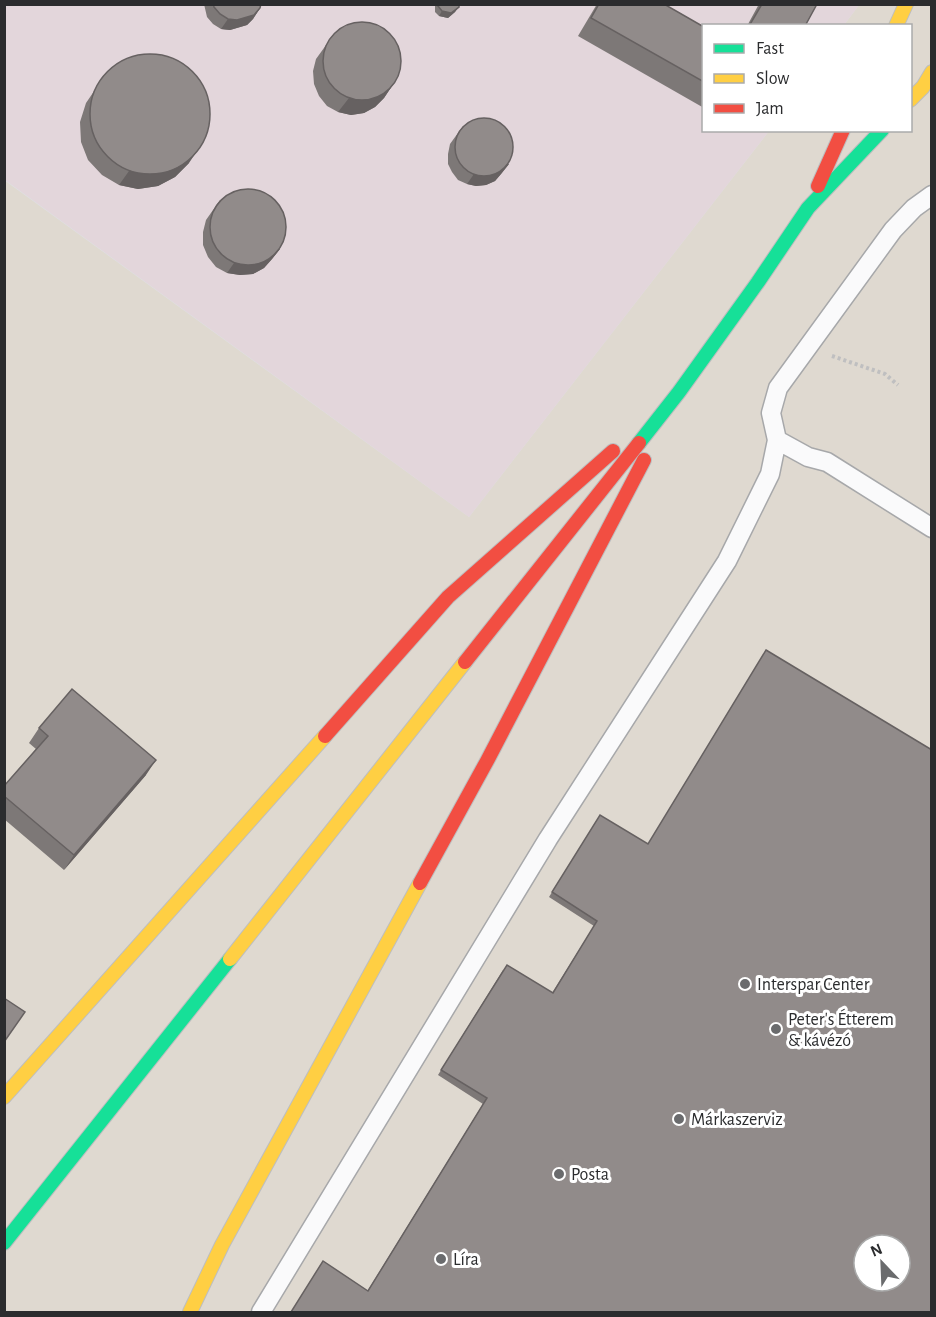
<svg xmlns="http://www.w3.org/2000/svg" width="936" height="1317" font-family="'Alegreya Sans',sans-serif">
<rect width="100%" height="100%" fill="#dee0e3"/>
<path fill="#dfd9d0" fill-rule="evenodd" d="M859 5H931V1312H5L4 180 469 517 769 131 910 130V26L844 25ZM864 1245H900V1281H864Z"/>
<path fill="#e3d6db" d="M5 5H859L844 25 704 26V130L769 131 469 517 5 180Z"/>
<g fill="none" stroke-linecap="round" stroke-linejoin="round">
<g stroke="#a7a8aa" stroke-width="21">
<path id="lane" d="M777 440 808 457 827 462 932 528
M261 1312 548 839 727 561 770 474 777 440 771 413 778 388 893 230 914 208 932 195"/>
</g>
<g stroke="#bdbebf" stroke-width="16">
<path id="fast" d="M639 443 679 392 758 282 808 208 882 130
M4 1243 230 959"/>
</g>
<g stroke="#bdbebf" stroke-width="16">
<path id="slow" d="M896 26 906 4
M910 100 923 87 932 72
M230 959 465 662
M4 1097 325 736
M190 1312 222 1245 420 883"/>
</g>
<g stroke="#bdbebf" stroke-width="16">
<path id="jam" d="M818 186 843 130
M465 662 639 443
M325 736 448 597 613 451
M420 883 487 761 644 460"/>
</g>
<path stroke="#bfbfc0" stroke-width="4" stroke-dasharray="3 3" stroke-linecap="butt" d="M832 356 885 374 898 385"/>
<use href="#lane" stroke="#fafafb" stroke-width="18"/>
<use href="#fast" stroke="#16e098" stroke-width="14"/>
<use href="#slow" stroke="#ffcf43" stroke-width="14"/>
<use href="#jam" stroke="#f24e42" stroke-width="14"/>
</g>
<path fill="#7d7877" d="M204 4H261L260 8 253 19 247 25 230 30 221 29 213 24 207 17Z
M435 4H459L455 12 448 18 439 16 435 12Z
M597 4H664L704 27V108L578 36Z
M759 4H817L805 26H747Z
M334 34 394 83 384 98 375 107 364 113 351 115 338 112 327 106 319 96 314 84 313 71 316 59Z
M107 72 189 163 175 177 158 186 138 189 119 185 102 175 88 160 81 142 80 122 86 103Z
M463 126 509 164 501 174 495 181 486 185 476 186 467 184 458 180 452 172 448 164V154L450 144Z
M220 200 280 249 272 259 264 268 253 274 240 275 227 273 216 267 208 257 203 245V232L206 220Z
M39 728 146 775 64 870 4 819V786L36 749 29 743Z
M597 820 932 1312 368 1290 483 1104 438 1075 503 970 552 993 594 926 549 897Z"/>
<path fill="#666161" d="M459 7 455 12 448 18 439 16 442 11Z
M260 8 253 19 247 25 230 30 221 29 228 19Z
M394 83 384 98 375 107 364 113 351 115 338 112 349 98Z
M199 148 189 163 175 177 158 186 138 189 119 185 129 171Z
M509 164 501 174 495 181 486 185 476 186 467 184 474 174Z
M280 249 272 259 264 268 253 274 240 275 227 273 234 263Z
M156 760 146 775 64 870 74 855Z"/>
<path fill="#918b8a" stroke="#666161" stroke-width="1.5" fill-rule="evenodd" d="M213 4H261L260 8 254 15 237 20 228 19 220 14 214 7Z
M438 4H459V7L451 13 442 11 438 6Z
M599 4H664L704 27V82L591 18Z
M762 4H817L805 26H749Z
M323 61a39 39 0 1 1 78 0a39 39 0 1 1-78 0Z
M90 114a60 60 0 1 1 120 0a60 60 0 1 1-120 0Z
M455 147a29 29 0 1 1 58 0a29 29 0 1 1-58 0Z
M210 227a38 38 0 1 1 76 0a38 38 0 1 1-76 0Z
M766 650 932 750V1312H291L323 1261 368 1291 487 1098 441 1070 507 965 553 993 597 921 552 892 600 815 648 844ZM864 1245H900V1281H864Z
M72 689 156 760 74 855 4 796V786L48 736 39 728Z
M4 998 25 1012 4 1042Z"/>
<g fill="#6a6b6d" stroke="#fff" stroke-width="2">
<circle cx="745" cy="984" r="6"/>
<circle cx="776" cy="1029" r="6"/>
<circle cx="679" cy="1119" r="6"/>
<circle cx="559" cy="1174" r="6"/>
<circle cx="441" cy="1259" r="6"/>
</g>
<g text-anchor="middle" stroke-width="6" stroke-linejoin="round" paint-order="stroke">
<g font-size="18" fill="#2b2c2e" stroke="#fff" text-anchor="start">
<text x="757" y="990">Interspar Center</text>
<text x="788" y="1025">Peter's Étterem<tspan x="788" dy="21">&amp; kávézó</tspan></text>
<text x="691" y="1125">Márkaszerviz</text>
<text x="571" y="1180">Posta</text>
<text x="453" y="1265">Líra</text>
</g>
</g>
<rect width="936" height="1317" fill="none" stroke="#2b2c2e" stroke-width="12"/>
<rect x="702" y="24" width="210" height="108" fill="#ffffff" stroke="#aaabab" stroke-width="1.5"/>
<rect x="714" y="44" width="30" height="9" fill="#16e098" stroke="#aaabab" stroke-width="1.5"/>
<text x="756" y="54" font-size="18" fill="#2b2c2e">Fast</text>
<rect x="714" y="74" width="30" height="9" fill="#ffcf43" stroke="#aaabab" stroke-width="1.5"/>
<text x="756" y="84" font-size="18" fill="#2b2c2e">Slow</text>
<rect x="714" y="104" width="30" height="9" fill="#f24e42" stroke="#aaabab" stroke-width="1.5"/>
<text x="756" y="114" font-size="18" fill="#2b2c2e">Jam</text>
<g transform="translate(882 1263) rotate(337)"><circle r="28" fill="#ffffff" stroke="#aaabab" stroke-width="1.5"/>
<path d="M0-4.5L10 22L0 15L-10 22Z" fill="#6a6b6d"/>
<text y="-9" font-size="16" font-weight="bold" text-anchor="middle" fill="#2b2c2e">N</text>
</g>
</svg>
